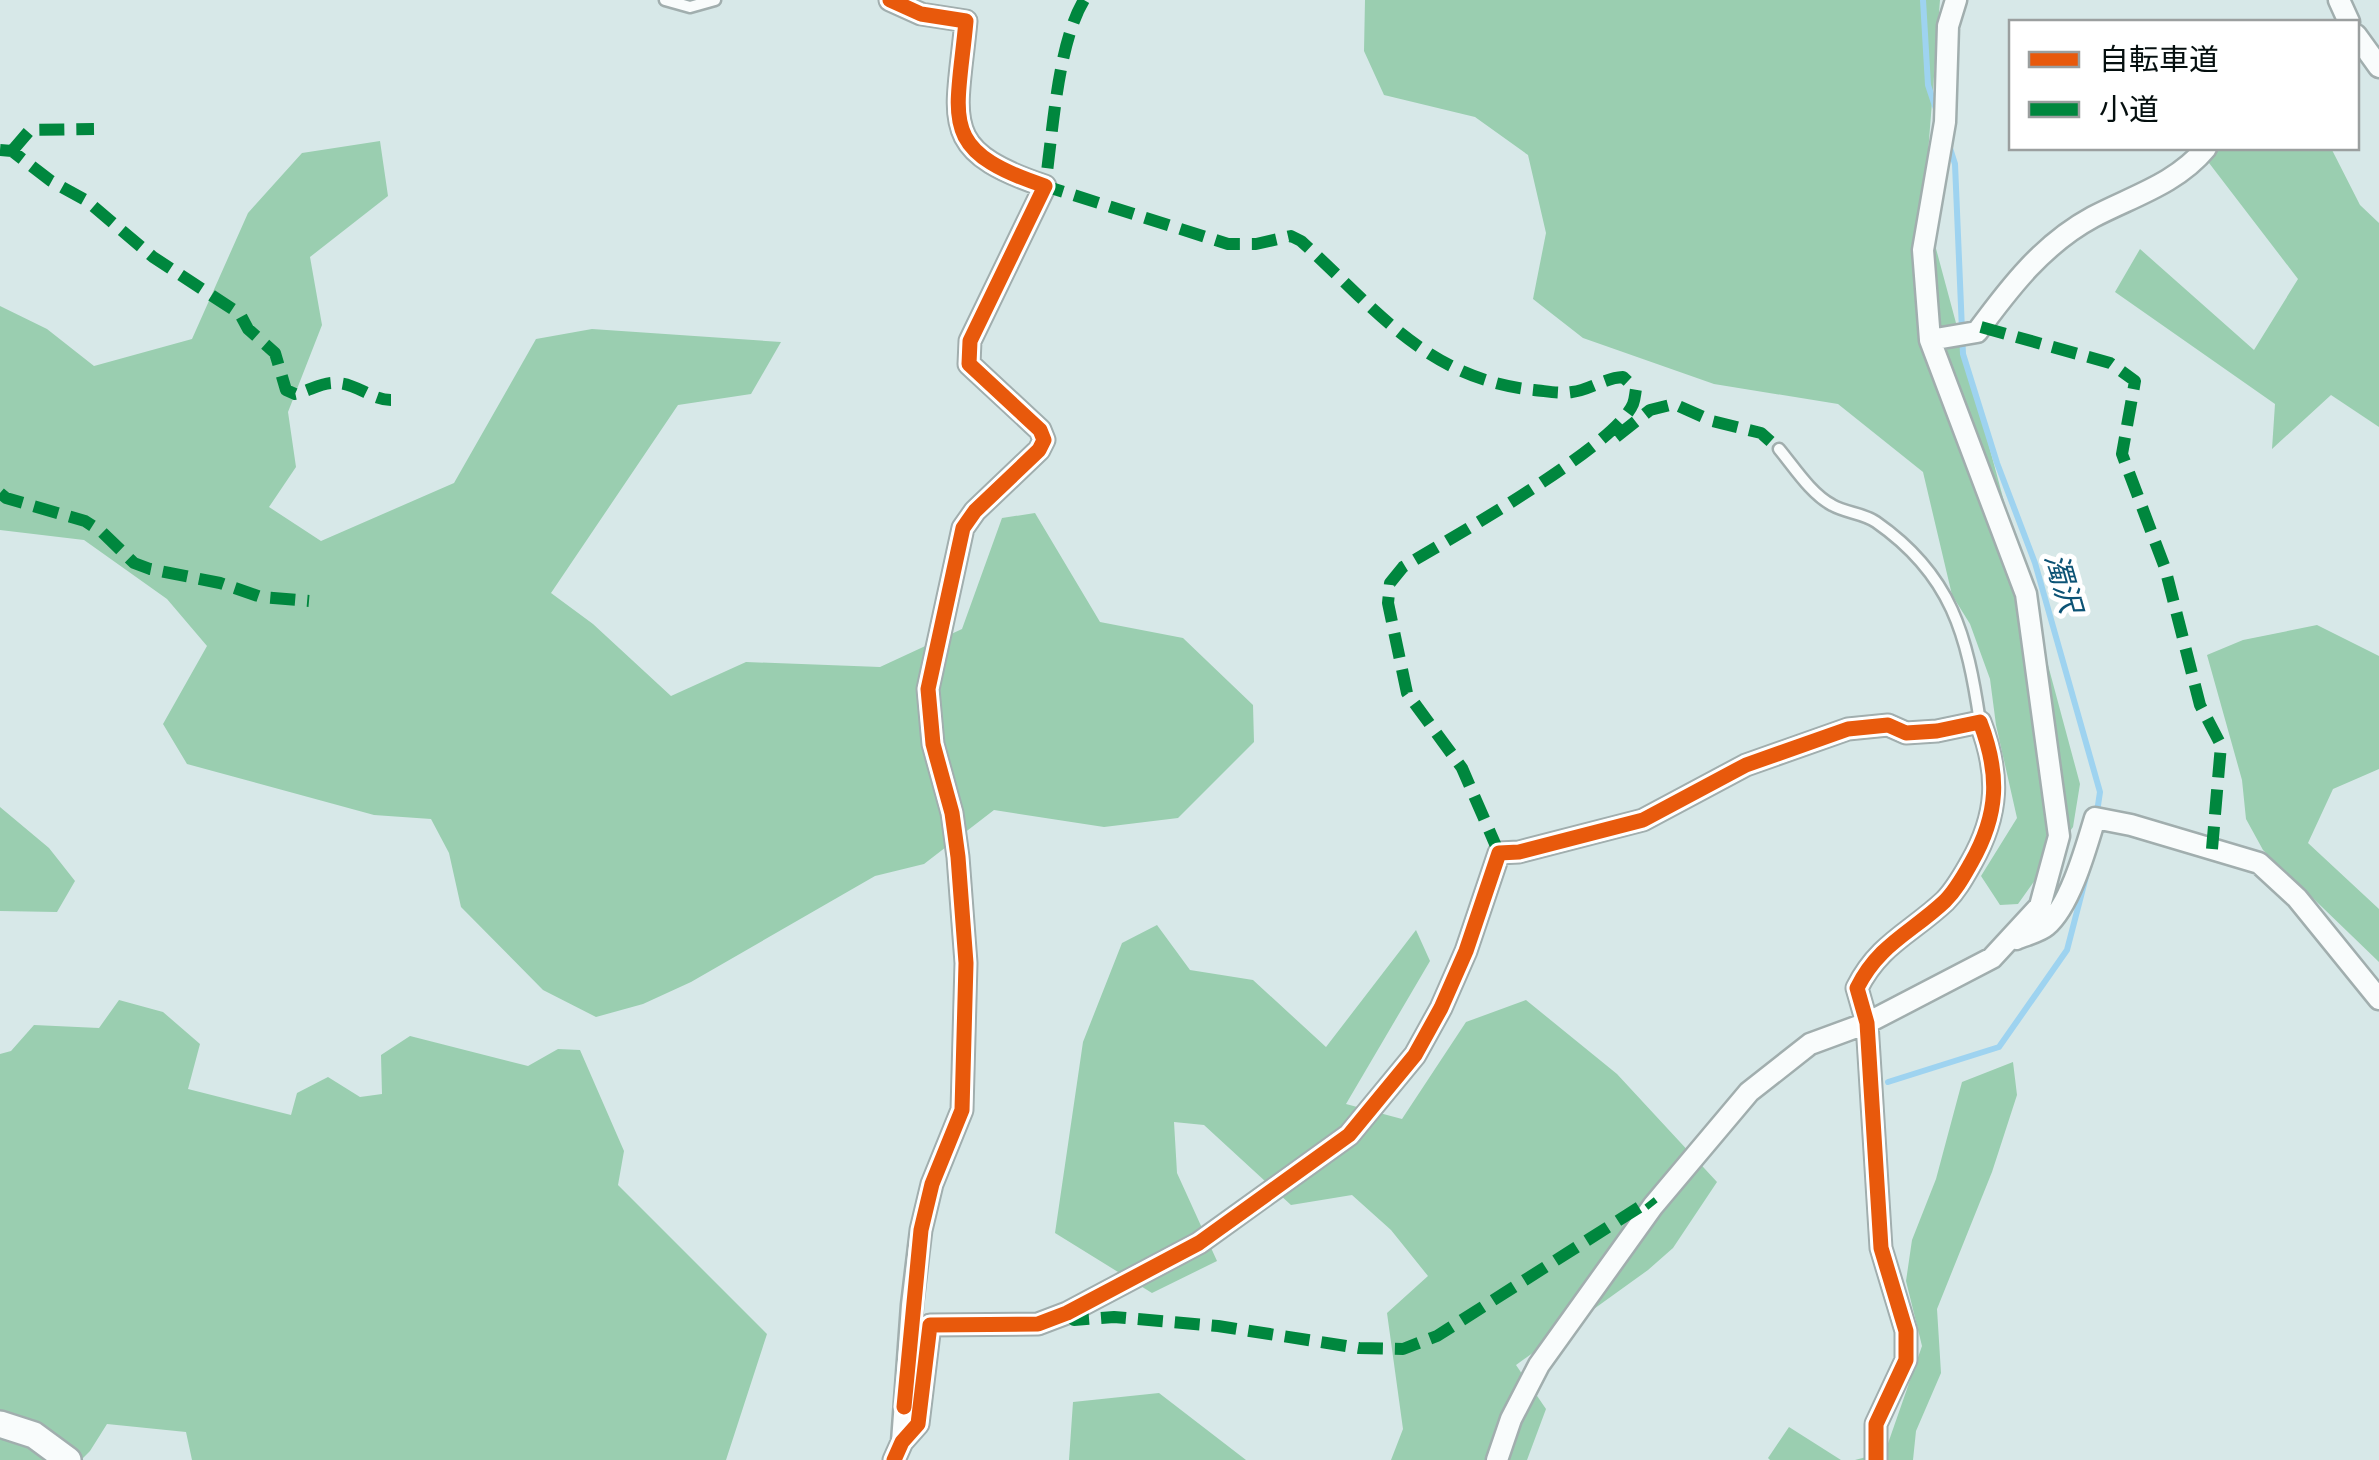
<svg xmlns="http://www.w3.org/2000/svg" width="2379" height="1460" font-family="'Work Sans','Noto Sans JP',sans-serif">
<rect width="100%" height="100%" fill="#d7e8e8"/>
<path fill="#9aceb0" d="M1365 0H1940L1924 204 2080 784 2073 827 2018 904 2000 905 1981 876 2017 818 1996 725 1990 679 1970 624 1952 595 1923 472 1838 404 1714 384 1583 338 1533 299 1546 233 1528 155 1475 117 1384 95 1364 51Z
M380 141 388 196 310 257 322 325 288 412 296 467 269 507 321 541 454 483 536 339 592 329 781 342 751 394 678 405 551 593 593 624 671 696 746 662 880 667 962 629 1002 518 1035 513 1100 622 1183 638 1253 705 1254 742 1178 818 1104 827 994 810 924 864 875 876 691 982 643 1004 596 1017 543 990 461 907 449 853 431 819 374 815 187 764 163 724 207 646 167 599 84 540 0 530V306L47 329 94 366 192 339 248 213 302 153Z
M2217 148H2331L2360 205 2379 223V427L2331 395 2272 449 2275 404 2115 292 2140 249 2254 350 2298 279 2206 159Z
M2317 625 2379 656V769L2333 789 2308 843 2379 909V962L2263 850 2246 819 2242 780 2207 655 2243 640Z
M0 807 49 848 75 881 57 912 0 911Z
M1157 925 1190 970 1253 980 1326 1047 1416 930 1430 961 1346 1104 1402 1119 1466 1022 1526 1000 1617 1074 1717 1182 1673 1248 1648 1270 1516 1365 1546 1409 1527 1460H1391L1403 1429 1387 1313 1428 1276 1391 1230 1352 1195 1291 1205 1204 1125 1174 1122 1177 1173 1217 1261 1152 1293 1055 1233 1083 1042 1122 943Z
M119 1000 163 1012 200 1044 188 1089 291 1115 297 1093 328 1077 360 1097 382 1094 381 1055 410 1036 528 1066 558 1049 580 1050 624 1151 618 1185 767 1334 726 1460H192L186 1432 107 1424 90 1451 81 1460H0V1054L11 1051 34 1025 99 1028Z
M2013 1062 2017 1095 1992 1172 1937 1309 1941 1373 1916 1431 1913 1460H1855L1885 1452 1922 1346 1906 1281 1912 1240 1936 1179 1962 1082Z
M1159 1393 1246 1460H1069L1073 1402Z
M1789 1427 1841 1460H1770L1768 1458Z"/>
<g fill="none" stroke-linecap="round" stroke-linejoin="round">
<path stroke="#9ed3f0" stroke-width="6" d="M1923 0 1928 85 1937 112
M1948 142 1955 164 1963 354 1997 463 2035 563 2100 792 2097 812
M1888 1082 1999 1047 2067 950 2088 869"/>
<g stroke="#a1aeae" stroke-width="15">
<path id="service" d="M665 0 690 7 715 0
M1779 449C1794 467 1811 494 1832 505 1846 513 1863 513 1876 522 1952 575 1967 635 1980 722"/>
</g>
<g stroke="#a1aeae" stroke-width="25">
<path id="minor" d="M890 0 921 14 966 21C957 120 936 150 1045 186L970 341 969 364 1040 430 1044 440 1039 450 975 511 963 528 928 689 933 744 952 813 958 857 966 963 962 1110 932 1184 921 1230 912 1305 902 1442
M2339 0 2349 22
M2356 35 2379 67
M1930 340 1977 332C2010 287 2043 244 2093 217 2133 196 2176 184 2206 148
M2016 939C2025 935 2039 932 2046 926 2070 906 2086 848 2095 818L2131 825 2259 863 2297 898 2379 999
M894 1460 902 1442 918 1424 930 1325 1038 1324 1067 1313 1199 1243 1349 1135 1415 1055 1441 1008 1466 951 1499 853 1519 852 1643 820 1746 765 1848 729 1888 725 1906 733 1937 731 1980 722C2000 774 1999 814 1971 863 1963 877 1956 890 1945 901 1911 933 1879 944 1857 988L1867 1023 1881 1248 1906 1331V1360L1876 1424V1460
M1497 1460 1511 1419 1539 1365 1653 1206 1749 1092 1810 1044 1867 1023 1992 958 2040 906 2059 836 2026 594 1930 340 1923 250 1945 122 1948 26 1956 0"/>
</g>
<g stroke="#a1aeae" stroke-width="30">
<path id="tertiary" d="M0 1424 34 1435 68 1460"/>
</g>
<use href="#service" stroke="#f9fcfc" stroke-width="10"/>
<use href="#minor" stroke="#f9fcfc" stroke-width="20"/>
<use href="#tertiary" stroke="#f9fcfc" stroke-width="25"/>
<path stroke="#00873e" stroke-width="12" stroke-dasharray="25 12" stroke-linecap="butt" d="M1084 0C1057 45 1053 133 1045 186L1228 244H1256L1291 236 1301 241C1375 308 1427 379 1534 390 1546 391 1560 394 1572 392 1590 390 1604 378 1623 377L1636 389C1635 394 1635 399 1633 404 1615 447 1449 539 1403 567L1390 583 1388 603 1407 693 1462 768 1499 853
M0 150 12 151 51 181 87 201 153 257 240 314 248 329 275 353 286 390 295 394C309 391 322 382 336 383 357 383 371 400 391 400
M12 151 30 130 94 129
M1981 327 2110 363 2135 381 2122 454 2165 568 2200 705 2221 745 2212 849
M1616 437 1650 410 1674 404 1712 421 1761 433 1779 449
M0 493 6 498 85 521 102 532 134 563 150 569 220 583 261 597 309 601
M1067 1313 1074 1320 1114 1317 1218 1326 1359 1348 1403 1349 1437 1336 1649 1201 1653 1206"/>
<g stroke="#fff" stroke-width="21">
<path id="cycleway" d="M890 0 921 14 966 21C957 120 936 150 1045 186L970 341 969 364 1040 430 1044 440 1039 450 975 511 963 528 928 689 933 744 952 813 958 857 966 963 962 1110 932 1184 921 1230 904 1407
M894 1460 902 1442 918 1424 930 1325 1038 1324 1067 1313 1199 1243 1349 1135 1415 1055 1441 1008 1466 951 1499 853 1519 852 1643 820 1746 765 1848 729 1888 725 1906 733 1937 731 1980 722C2000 774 1999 814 1971 863 1963 877 1956 890 1945 901 1911 933 1879 944 1857 988L1867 1023 1881 1248 1906 1331V1360L1876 1424V1460"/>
</g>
<use href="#cycleway" stroke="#e8590c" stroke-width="15"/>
</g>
<g text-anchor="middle" stroke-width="10" stroke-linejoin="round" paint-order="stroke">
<g font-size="30" font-style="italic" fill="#0c5375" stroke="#fff">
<text transform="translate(2063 583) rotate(74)" y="10">濁沢</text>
</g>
</g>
<rect x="2009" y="20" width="350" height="130" fill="#ffffff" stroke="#9b9f9f" stroke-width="2.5"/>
<rect x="2029" y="52" width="50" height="15" fill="#e8590c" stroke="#9b9f9f" stroke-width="2.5"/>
<text x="2099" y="70" font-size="30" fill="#050f0f">自転車道</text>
<rect x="2029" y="102" width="50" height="15" fill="#00873e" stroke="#9b9f9f" stroke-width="2.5"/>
<text x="2099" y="120" font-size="30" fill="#050f0f">小道</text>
</svg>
